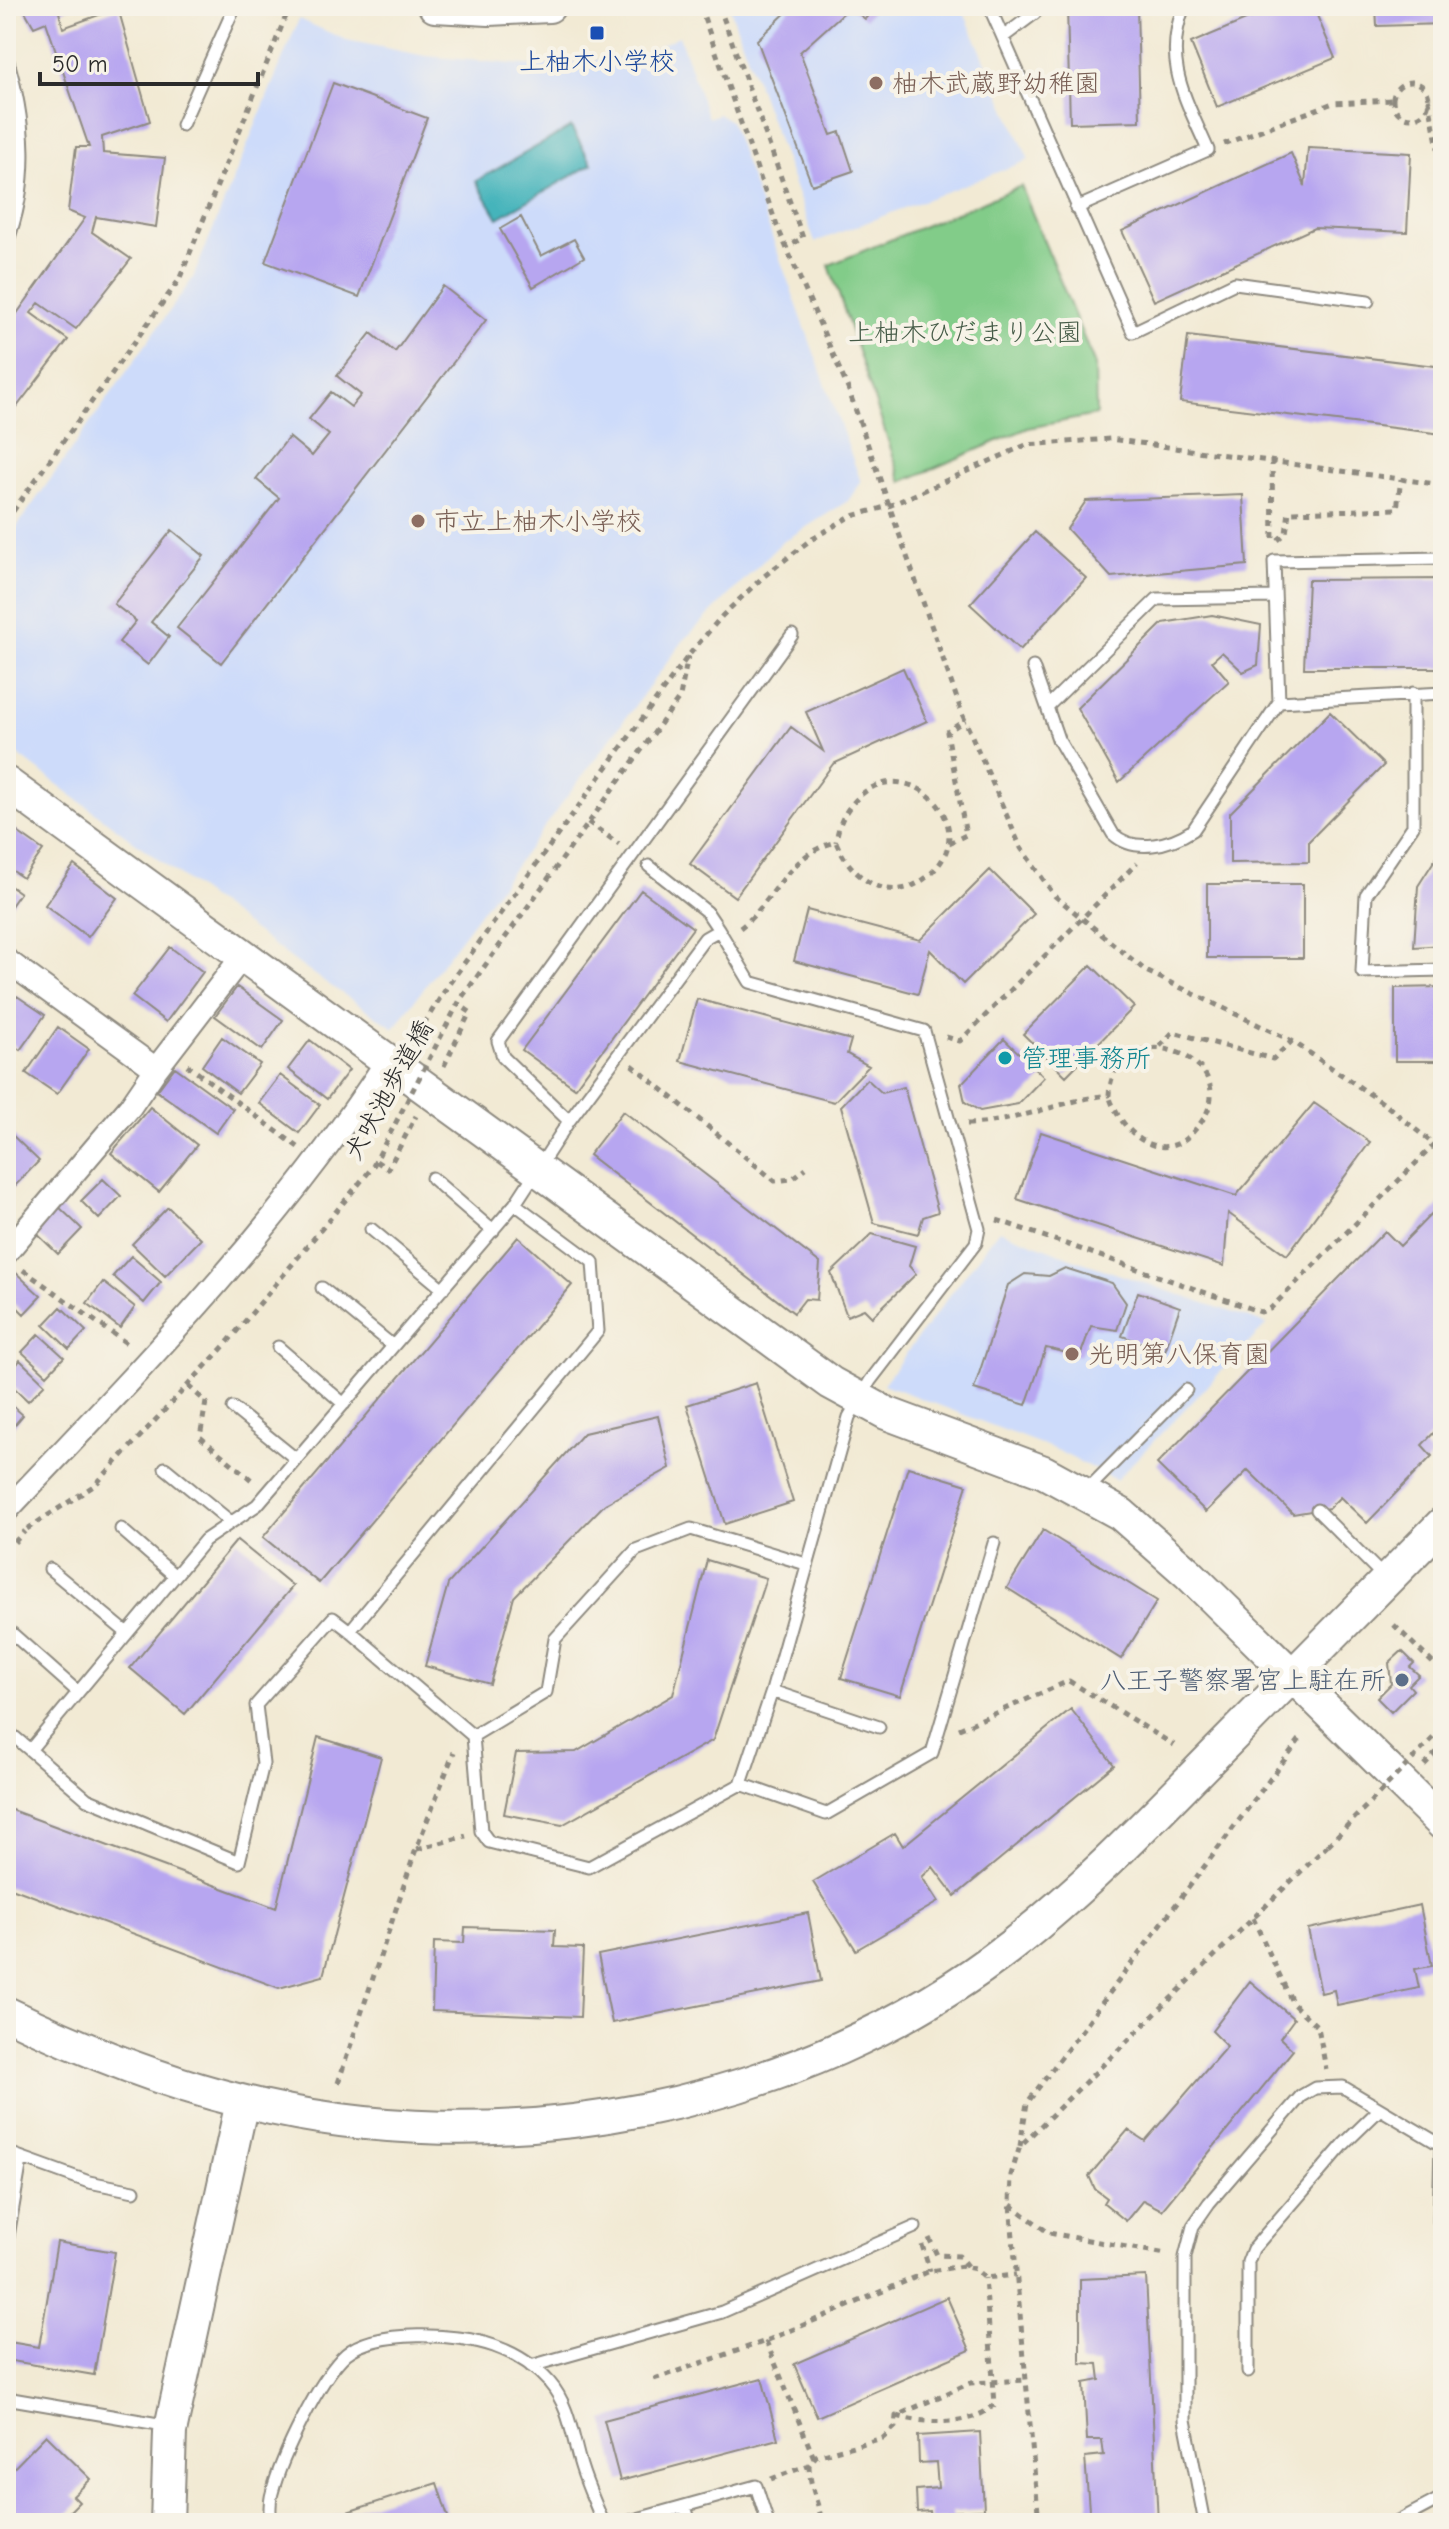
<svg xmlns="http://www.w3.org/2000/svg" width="1449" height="2529" font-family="'Comic Neue','Klee One',sans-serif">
<rect width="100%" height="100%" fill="#f7f3e8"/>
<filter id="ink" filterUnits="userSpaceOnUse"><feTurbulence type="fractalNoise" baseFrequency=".0125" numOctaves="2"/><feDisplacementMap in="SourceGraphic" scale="16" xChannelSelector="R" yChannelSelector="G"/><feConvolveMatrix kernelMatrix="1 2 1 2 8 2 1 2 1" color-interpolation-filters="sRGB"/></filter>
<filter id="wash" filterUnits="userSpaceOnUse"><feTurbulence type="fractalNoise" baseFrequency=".006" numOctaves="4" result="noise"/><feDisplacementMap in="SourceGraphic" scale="32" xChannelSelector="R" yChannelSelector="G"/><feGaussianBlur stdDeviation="1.8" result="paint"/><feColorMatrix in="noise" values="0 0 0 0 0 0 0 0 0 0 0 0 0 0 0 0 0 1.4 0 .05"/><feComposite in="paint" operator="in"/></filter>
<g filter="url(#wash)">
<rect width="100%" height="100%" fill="#f2ead4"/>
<path fill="#cddbfa" d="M729 6H961L1029 160 815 242Z
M299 19 346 40 425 56 534 66 639 56 679 36 708 118 719 114 730 121 861 482 848 501 781 543 684 640 394 1028 304 968 6 746V542L193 278Z
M999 1230 1073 1259 1267 1324 1116 1480 1054 1449 883 1384Z"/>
<path fill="#82cc89" stroke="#567c5a" stroke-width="2" d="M1021 186 1095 365 1096 415 1028 428 902 482 829 265Z"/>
<path fill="#44b4bb" stroke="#387073" stroke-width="2" d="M571 127 592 164 498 218 476 181Z"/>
<g id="blocks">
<path fill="#b7a6f0" d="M22 6H74L59 12 63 28 118 8 150 121 102 137 103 153 165 158 156 227 96 217 92 232 131 259 76 329 39 303 31 313 68 340 6 421V329L85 218 68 211 76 147H89L46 22 34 27Z
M793 6H877L865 19 850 7 800 52 831 135 840 132 853 171 812 185 757 40Z
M1067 6H1137L1140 121 1070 123Z
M1279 6H1313L1335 58 1217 107 1191 43Z
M1376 6H1443V24L1377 26Z
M333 83 427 118 359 297 265 262Z
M1308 148 1411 153 1407 232 1314 228 1154 301 1122 231 1291 153 1305 186Z
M521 217 541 256 574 239 584 257 533 287 500 229Z
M443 286 486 320 221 663 177 628 279 498 256 479 289 437 312 456 329 435 309 419 331 392 351 407 361 395 337 376 371 333 395 352Z
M1188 336 1443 367V434L1180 402Z
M1243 495 1247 565 1111 577 1067 529 1086 501Z
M172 530 204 556 151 622 169 637 148 665 119 642 136 621 114 604Z
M1035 532 1086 578 1020 650 970 604Z
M1443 579V668H1304L1308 580Z
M1212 615 1261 625 1258 665 1243 672 1222 652 1212 661 1229 681 1119 782 1077 708 1163 623Z
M903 668 927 721 833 764 735 897 690 864 791 727 823 751 806 712Z
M1330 712 1384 765 1309 841V862L1230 863V813Z
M9 826 43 850 23 878 6 866Z
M1443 847V945L1414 947 1418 886Z
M74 865 117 898 88 937 45 905Z
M990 870 1034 914 963 984 930 950 918 994 794 961 807 910 920 940Z
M6 883 20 893 6 913Z
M1207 884H1303V958H1207Z
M641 890 693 928 575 1088 522 1050Z
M170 947 203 972 166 1022 132 996Z
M1091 965 1134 1007 1066 1076 1023 1034Z
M237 987 283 1020 262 1050 215 1016Z
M1443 987V1061H1395V988Z
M17 996 45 1015 20 1050 6 1040V1011Z
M697 999 851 1040 847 1054 869 1066 834 1102 680 1061Z
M58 1027 89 1049 57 1094 26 1073Z
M222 1037 260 1064 238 1093 202 1066Z
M1004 1039 1044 1077 1018 1104 980 1111 965 1102 961 1084Z
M310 1040 349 1070 327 1099 288 1069Z
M175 1067 233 1109 216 1133 157 1091Z
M280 1075 320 1105 299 1133 259 1103Z
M867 1079 882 1093 904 1087 938 1212 923 1217 918 1234 874 1223 841 1106Z
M1314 1103 1370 1142 1287 1255 1228 1213 1224 1266 1017 1199 1041 1132 1236 1196Z
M150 1107 197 1145 159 1192 111 1153Z
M623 1111 820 1263 817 1300 805 1299 794 1313 589 1155Z
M10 1133 39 1161 6 1195V1137Z
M103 1179 121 1196 99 1219 81 1201Z
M56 1204 82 1229 58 1254 32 1229Z
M1441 1204 1443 1423 1422 1445 1432 1456 1367 1523 1340 1497 1329 1508 1293 1514 1248 1470 1206 1512 1157 1464 1385 1231 1400 1246Z
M168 1207 201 1239 165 1276 132 1244Z
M872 1234 915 1246 909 1266 916 1274 872 1317 864 1309 847 1316 831 1273Z
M518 1237 572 1285 319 1583 263 1537Z
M131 1256 161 1282 144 1303 113 1276Z
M1065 1268 1112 1283 1126 1303 1117 1330 1091 1326 1080 1356 1046 1348 1026 1405 974 1389 1008 1285 1025 1274 1049 1276Z
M14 1271 41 1296 24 1314 6 1296V1279Z
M103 1282 135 1307 120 1328 87 1303Z
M1138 1292 1180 1307 1165 1351 1122 1336Z
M61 1307 86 1331 69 1349 44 1325Z
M39 1334 64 1357 47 1375 22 1352Z
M20 1360 45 1384 28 1401 6 1380Z
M756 1383 793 1502 725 1524 687 1405Z
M6 1400 23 1415 12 1428 6 1423Z
M658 1416 670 1468 605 1504 514 1597 490 1684 425 1666 448 1584 584 1433Z
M908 1467 967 1485 900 1696 841 1678Z
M1043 1530 1157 1601 1121 1659 1007 1588Z
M237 1540 293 1586 185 1714 130 1668Z
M707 1560 766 1578 713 1740 562 1825 504 1814 516 1753 576 1752 673 1695Z
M1402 1651 1414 1663 1410 1667 1419 1675 1409 1685 1413 1690 1391 1712 1377 1698 1391 1684 1389 1663Z
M1071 1709 1114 1765 955 1896 933 1867 922 1877 938 1902 856 1950 813 1882 895 1833 903 1846Z
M318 1737 381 1757 323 1976 279 1988 6 1886V1808L276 1908Z
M1420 1905 1432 1966 1415 1969 1419 1988 1337 2005 1334 1990 1321 1993 1308 1929Z
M808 1913 821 1981 612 2023 598 1955Z
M465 1927 555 1930 554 1947 583 1948 580 2017 432 2011 434 1942 464 1943Z
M1250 1981 1294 2019 1280 2038 1293 2050 1162 2210 1143 2200 1126 2221 1104 2203 1107 2198 1095 2189 1089 2176 1128 2130 1145 2141 1227 2046 1212 2031Z
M57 2242 115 2252 94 2375 6 2360 9 2342 39 2347Z
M1146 2276 1158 2523H1090L1085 2457 1104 2455 1102 2440H1087L1084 2383 1100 2380 1098 2364 1080 2363V2279Z
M947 2297 970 2350 817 2417 794 2364Z
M762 2378 778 2439 620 2481 604 2420Z
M980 2432 984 2510 952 2512 953 2519 931 2520 930 2511 917 2512 916 2490 938 2488 936 2462 919 2463 918 2436Z
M46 2435 91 2479 73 2496 79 2502 58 2523H6V2476Z
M437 2483 450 2523H316V2522Z"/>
</g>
</g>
<g filter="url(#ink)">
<use href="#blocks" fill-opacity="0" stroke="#8e8a80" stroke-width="2"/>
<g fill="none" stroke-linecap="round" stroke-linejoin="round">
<g stroke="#8e8a80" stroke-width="15">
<path id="lane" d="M989 6 1133 332 1235 283 1368 301
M1003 37 1035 13 1036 6
M6 55C26 119 31 182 6 245
M182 125 235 6
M1076 208 1208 150C1186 99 1162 63 1184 6
M1274 597 1157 599 1047 707 1058 739 1113 834C1135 854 1170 845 1193 830L1279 702 1443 693
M1033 667 1047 707
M1413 693V826L1366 895 1362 972 1443 970
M1279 702 1274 561 1443 558
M649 866 707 912 719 930
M569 1121 503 1057 498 1041 792 635
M432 1178 493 1231
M515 1204 593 1262 598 1331 350 1631 333 1618 256 1705 263 1764 239 1862 87 1799 30 1750 205 1540 257 1505 515 1204 569 1121 705 938 719 930 750 982 924 1031 979 1229 976 1243 870 1381 849 1417 772 1691 741 1784
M371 1229 443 1289
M322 1288 393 1346
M278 1347 344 1404
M233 1408 296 1459
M165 1468 231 1522
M1085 1492 1186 1390
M1317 1510 1386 1579
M121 1529 175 1576
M50 1569 127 1633
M6 1628 78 1692
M350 1631 473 1736 481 1831 489 1842 589 1867 741 1784 826 1814 932 1753 994 1543
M772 1691 879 1727
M6 1730 30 1750
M473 1736 546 1692 555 1639 636 1550 691 1529 806 1564
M6 2152 89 2182 134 2191
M6 2248 21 2160
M531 2366 722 2312 915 2227
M1248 2371V2262L1253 2249 1344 2144 1380 2109
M6 2398 170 2426
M685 2506 690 2523
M270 2523C270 2513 269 2502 272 2493 281 2458 320 2377 346 2354 375 2329 459 2333 494 2346 514 2353 534 2365 549 2382 570 2406 572 2437 581 2466 587 2486 596 2504 603 2523
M623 2523 756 2486 768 2523
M1205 2523 1185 2420V2257L1193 2226 1209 2203 1301 2096 1315 2088 1343 2087 1441 2145 1439 2221 1443 2242
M1394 2523 1443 2497"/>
</g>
<g stroke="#8e8a80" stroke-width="26">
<path id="street" d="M6 960 156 1069 130 1107 6 1253
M156 1069 242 957
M6 1511C140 1370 281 1225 387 1061"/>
</g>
<g stroke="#8e8a80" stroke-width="36">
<path id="secondary" d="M435 6 489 9 549 6
M6 783 831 1383 886 1413 1044 1472 1121 1514 1189 1574 1443 1824
M6 2013C81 2049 160 2081 241 2101 500 2167 801 2110 1012 1945 1085 1888 1149 1821 1214 1755 1290 1678 1366 1600 1443 1523
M167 2523 170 2432 242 2102"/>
</g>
<path stroke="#8e8a80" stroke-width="5" stroke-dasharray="6 6" stroke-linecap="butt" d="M700 6 777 226 849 391 963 716 1021 848 1055 896 1146 971 1292 1041 1386 1105 1443 1152
M719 6 803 238 786 247
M1393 100a18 18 0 1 1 36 0a18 18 0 1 1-36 0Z
M1443 100 1429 101 1443 174
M1224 144 1333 103 1392 100
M1272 460 1273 544
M6 521 179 280 290 6
M1278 540 1286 533 1289 512 1397 509 1401 479
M588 822 619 844
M949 843 966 835 947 732 965 720
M740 928C776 900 788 853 836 842 852 880 891 907 928 876 989 825 902 744 853 803 843 814 838 827 836 842
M946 1037 960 1041 1137 863
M411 1044 449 984 688 656 722 616 763 577 809 541 849 517 889 506 1026 445 1110 439 1443 485
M1160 1046 1173 1032 1273 1059 1292 1041
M187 1065 298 1147
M632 1065 775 1181 792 1179 806 1168
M444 1066 470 1012 458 1004
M967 1124C1017 1123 1061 1100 1109 1095 1115 1004 1264 1062 1191 1134 1158 1167 1119 1129 1109 1095
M376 1161 388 1169 416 1116
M997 1220 1261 1312 1270 1309 1443 1136
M23 1270 129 1345
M188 1386 206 1402 200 1437 254 1482
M6 1551 25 1531
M1394 1625 1443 1673
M959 1729 1069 1681 1174 1745
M1424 1765 1443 1746
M417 1849 466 1836
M1253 1918 1293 2004 1318 2027 1326 2069
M338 2083 416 1849 454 1752
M1020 2146 1027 2103 1303 1735
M1011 2205 1049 2233 1166 2254
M929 2238 937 2255 959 2256 967 2266
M922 2245 930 2271
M766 2341 814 2458
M654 2379 766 2341 930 2271 963 2266 975 2269 985 2278 1016 2275
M897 2416C925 2424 974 2426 995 2404L985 2278
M809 2465C809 2485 819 2503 822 2523
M771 2479 809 2465 816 2456 883 2438 895 2427 896 2416 970 2383 1026 2380
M1039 2523 1010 2204 1011 2175 1020 2146 1328 1845"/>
<use href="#lane" stroke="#fff" stroke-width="11"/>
<use href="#street" stroke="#fff" stroke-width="22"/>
<use href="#secondary" stroke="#fff" stroke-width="32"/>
<path stroke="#8e8a80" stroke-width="5" stroke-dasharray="6 6" stroke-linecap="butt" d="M27 1529 95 1485 227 1343 372 1168 460 1000 680 697 688 656
M1328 1845 1443 1728"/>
</g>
</g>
<rect fill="#1a4fb4" stroke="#f7f3e8" stroke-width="3" x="589" y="25" width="16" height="16" rx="4"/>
<g fill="#8d6e63" stroke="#f7f3e8" stroke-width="3">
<circle cx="876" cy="83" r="8"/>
<circle cx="418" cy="521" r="8"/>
<circle cx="1072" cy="1354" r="8"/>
</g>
<circle fill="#0f9aa8" stroke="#f7f3e8" stroke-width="3" cx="1005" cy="1058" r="8"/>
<circle fill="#5c6f8a" stroke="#f7f3e8" stroke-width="3" cx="1402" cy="1680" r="8"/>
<g text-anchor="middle" stroke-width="8" stroke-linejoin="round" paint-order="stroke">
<g font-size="26" fill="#164399" stroke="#f7f3e8">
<text x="597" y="70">上柚木小学校</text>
</g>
<g font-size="26" fill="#785e54" stroke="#f7f3e8" text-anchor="start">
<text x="892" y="92">柚木武蔵野幼稚園</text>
<text x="434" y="530">市立上柚木小学校</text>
<text x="1088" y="1363">光明第八保育園</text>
</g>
<g font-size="26" fill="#455b47" stroke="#f7f3e8">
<text x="965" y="341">上柚木ひだまり公園</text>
</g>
<g font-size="26" fill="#0d838f" stroke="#f7f3e8" text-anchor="start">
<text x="1021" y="1067">管理事務所</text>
</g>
<g font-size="26" fill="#2b2b2b" stroke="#f7f3e8">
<text transform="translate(388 1090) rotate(-61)" y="9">犬吠池歩道橋</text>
</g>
<g font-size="26" fill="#4e5e75" stroke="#f7f3e8" text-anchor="end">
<text x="1386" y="1689">八王子警察署宮上駐在所</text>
</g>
</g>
<rect width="1449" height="2529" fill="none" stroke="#f7f3e8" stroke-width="32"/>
<path d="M40 72v12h218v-12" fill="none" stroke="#2b2b2b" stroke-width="4"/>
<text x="52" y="72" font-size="24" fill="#2b2b2b" stroke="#f7f3e8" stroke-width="6" paint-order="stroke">50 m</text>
</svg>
